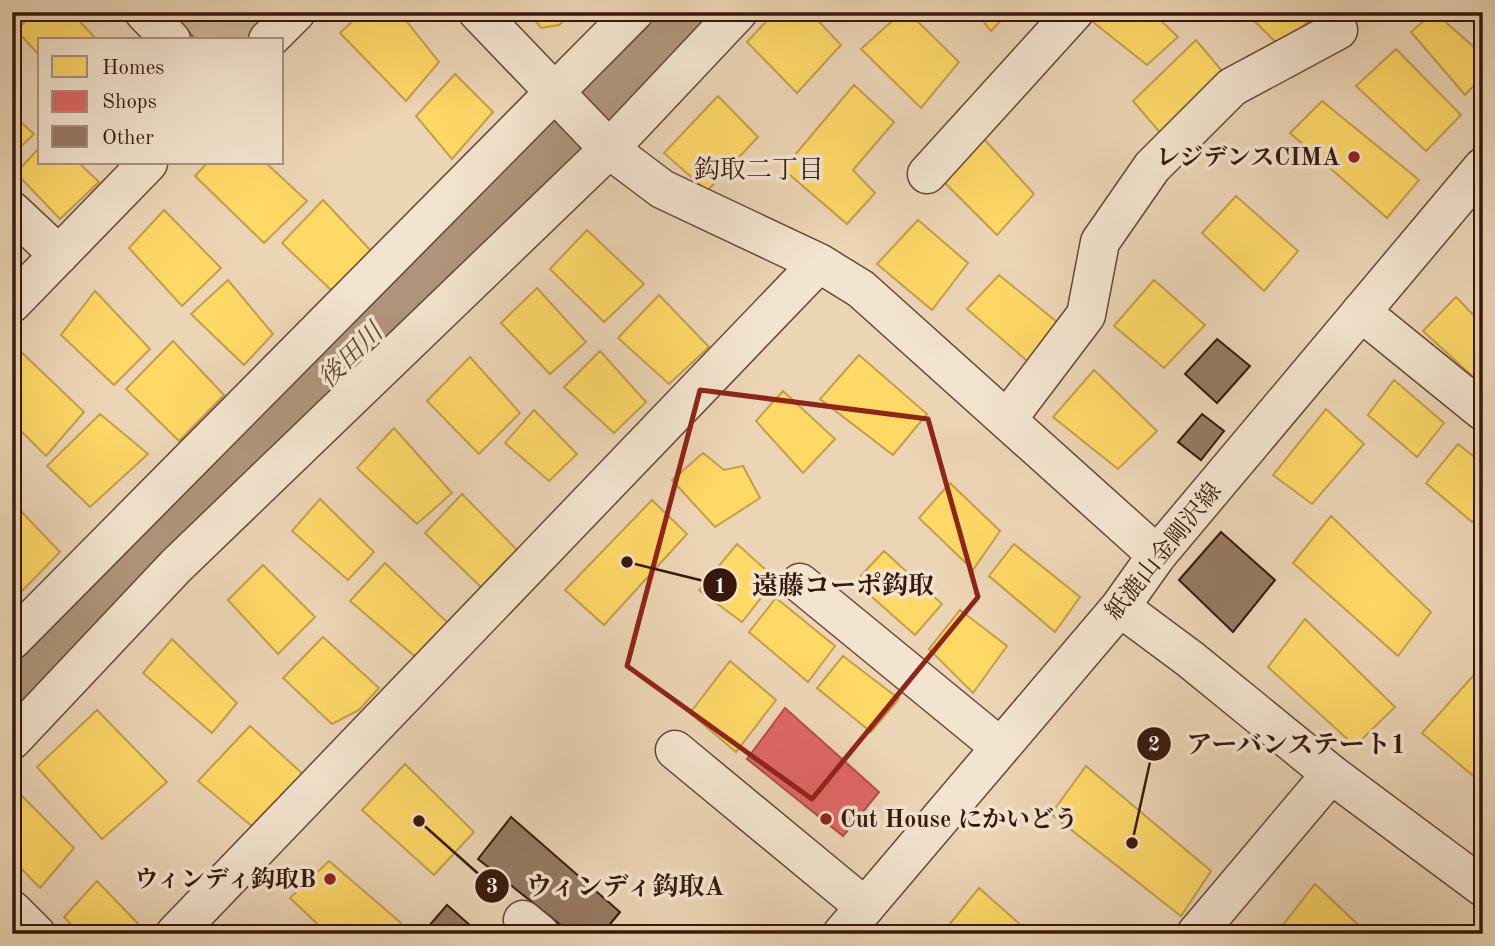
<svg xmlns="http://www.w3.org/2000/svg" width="1495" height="946" font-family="'Old Standard TT','Noto Serif JP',serif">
<rect width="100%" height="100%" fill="#ecd5b5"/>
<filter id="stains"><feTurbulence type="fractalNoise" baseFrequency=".00286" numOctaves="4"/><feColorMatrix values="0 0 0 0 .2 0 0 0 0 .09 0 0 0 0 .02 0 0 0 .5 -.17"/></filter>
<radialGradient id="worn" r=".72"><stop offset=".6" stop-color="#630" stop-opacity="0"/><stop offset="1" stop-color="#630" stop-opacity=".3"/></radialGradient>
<path fill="#cdb598" stroke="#826652" stroke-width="2" d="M171 12H275L249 40H196Z"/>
<path fill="#ffd966" stroke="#c39f4b" stroke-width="2" d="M36 12H71L97 40H40V56L16 30Z
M362 12H399L439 62 406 101 340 33Z
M529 12H574L559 25 541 28Z
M775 12H810L841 45 797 93 747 42Z
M902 12H908L959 62 921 108 861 49Z
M976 12H1009L991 31Z
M1094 12H1152L1178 37 1147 65 1088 18Z
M1245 12H1310L1313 16 1282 48Z
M1434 12 1483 55V76L1465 95 1411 32Z
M1463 12H1483V31Z
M1196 40 1227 77 1163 136 1133 101Z
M1396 49 1461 115 1426 151 1356 86Z
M455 74 493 112 452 159 416 116Z
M854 85 894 122 853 170 875 193 847 224 783 169Z
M718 96 758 137 707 191 664 153Z
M1322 101 1419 180 1387 218 1290 133Z
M12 114 34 134 12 155Z
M984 139 1034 194 997 235 942 180Z
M40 147V163H79L99 182 60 219 16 173Z
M207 163H266L307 201 264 243 195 176Z
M1236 196 1298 251 1264 291 1202 233Z
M323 200 374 254 333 292 282 243Z
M164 210 221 268 182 306 129 248Z
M918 220 968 263 932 310 877 264Z
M587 230 644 284 604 322 550 269Z
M999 275 1063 327 1033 366 967 309Z
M228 280 273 334 244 365 191 314Z
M1154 280 1205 325 1164 368 1114 326Z
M537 288 586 342 550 374 501 323Z
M95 291 150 349 114 385 61 335Z
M659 295 709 347 669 384 618 338Z
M1456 297 1483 325V386L1423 331Z
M173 341 224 395 179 441 126 389Z
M15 346 84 412 46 456 12 422V348Z
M600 351 646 402 614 433 564 387Z
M859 355 927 414 893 455 820 399Z
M470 357 520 413 479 454 427 401Z
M1094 370 1157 431 1118 469 1053 417Z
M1394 380 1444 423 1417 457 1368 415Z
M783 391 835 439 803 473 756 421Z
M1326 409 1364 444 1312 504 1273 475Z
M534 410 577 454 549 481 505 443Z
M100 414 148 454 90 507 47 466Z
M394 428 452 493 417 524 357 468Z
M1458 444 1483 464V511L1472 522 1426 483Z
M703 453 724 470 743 466 760 498 715 527 672 480Z
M950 483 1000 531 973 570 919 518Z
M462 494 519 552 484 590 425 533Z
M320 499 374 552 348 580 292 531Z
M652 500 687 534 604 625 565 590Z
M17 507 60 552 22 591 12 581V512Z
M1331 516 1431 612 1398 656 1293 563Z
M737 544 776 579 742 622 699 590Z
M1014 544 1080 597 1055 632 989 576Z
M884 551 942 604 915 635 855 582Z
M385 563 448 623 418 659 350 601Z
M263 565 315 617 278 654 228 600Z
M776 598 835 646 808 682 749 632Z
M960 610 1007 646 973 693 929 649Z
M1305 619 1395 707 1355 746 1268 667Z
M323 637 379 688 359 710 332 724 283 678Z
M172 639 237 703 212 733 143 673Z
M843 656 899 699 871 732 817 688Z
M730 661 776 700 736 752 690 713Z
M1473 676 1483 687V784L1422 733Z
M97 710 167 782 102 839 37 767Z
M250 726 305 776 254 828 198 781Z
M405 764 474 832 434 875 362 810Z
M1086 766 1211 871 1181 916 1051 814Z
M16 790 74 848 40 888 12 859V794Z
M329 861 401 923 390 934H328L290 898Z
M97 881 148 934H80L64 917Z
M1315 884 1368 934H1276Z
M979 888 1031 934 944 931Z"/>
<path fill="#e06666" stroke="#ae4f4b" stroke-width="2" d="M785 708 879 792 843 836 747 759Z"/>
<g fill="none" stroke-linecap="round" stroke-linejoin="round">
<path stroke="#af957b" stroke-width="88" d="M12 697 688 12"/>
</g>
<path fill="#967a63" stroke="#38180b" stroke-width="2" d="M1217 339 1250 366 1217 403 1185 374Z
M1202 414 1224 431 1201 460 1178 442Z
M1221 532 1275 580 1233 632 1179 580Z
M511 817 620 912 602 934H572L478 859Z
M447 905 480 934H422Z"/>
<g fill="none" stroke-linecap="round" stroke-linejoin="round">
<g stroke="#654736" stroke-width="41">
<path id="minor" d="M144 12 171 40
M478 12 609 149 662 189 819 263 861 289 1157 555
M268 40 296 12
M927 174 1074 12
M12 211 59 255
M12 303 148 163
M1361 312 1483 411
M1008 418 1086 315 1100 242 1152 167 1232 87 1338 30
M800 583 1000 747
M12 640 634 12
M12 740 176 566 609 149 738 12
M675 750 865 907
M12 910 36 934
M523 920 540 934
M175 934 819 263
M1196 934 1331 774"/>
</g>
<g stroke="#654736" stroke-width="41">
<path id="tertiary" d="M1120 607 1190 659 1331 774 1483 887
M842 934 1120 607 1157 555 1483 167"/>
</g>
<use href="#minor" stroke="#f3e4cf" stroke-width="38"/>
<use href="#tertiary" stroke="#f3e4cf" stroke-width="38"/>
</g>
<path fill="none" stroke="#8f2418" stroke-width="5" stroke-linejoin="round" d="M700 390 928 419 978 597 812 799 627 666Z"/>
<g fill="#8f2418" stroke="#f3e4cf" stroke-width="2.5">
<circle cx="1354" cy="157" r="7"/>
<circle cx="826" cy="819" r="7"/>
<circle cx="330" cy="879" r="7"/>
</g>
<g text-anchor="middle" stroke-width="7" stroke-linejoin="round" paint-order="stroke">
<g font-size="24" font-weight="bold" fill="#38180b" stroke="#f3e4cf" text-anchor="end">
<text x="1340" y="165">レジデンスCIMA</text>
<text x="840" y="827" text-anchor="start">Cut House にかいどう</text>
<text x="316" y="887">ウィンディ鈎取B</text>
</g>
<g font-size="24" fill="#38180b" stroke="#f3e4cf">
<text transform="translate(1163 551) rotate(-51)" y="8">紙漉山金剛沢線</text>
</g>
<g font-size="26" fill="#38180b" stroke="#f3e4cf">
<text x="759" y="178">鈎取二丁目</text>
</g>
<g font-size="26" font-style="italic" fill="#624432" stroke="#f3e4cf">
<text transform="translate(350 355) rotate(-45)" y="9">後田川</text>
</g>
</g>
<path fill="none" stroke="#38180b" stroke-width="2.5" d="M627 562L720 585M1132 843L1154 744M419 821L492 886"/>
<g fill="#38180b" stroke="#f3e4cf" stroke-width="2.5">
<circle cx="627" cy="562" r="7"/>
<circle cx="1132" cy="843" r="7"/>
<circle cx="419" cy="821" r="7"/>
<circle cx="720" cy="585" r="18"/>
<circle cx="1154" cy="744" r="18"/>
<circle cx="492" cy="886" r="18"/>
</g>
<g font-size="21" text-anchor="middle" font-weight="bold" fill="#fff">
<text x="720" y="593">1</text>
<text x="1154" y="751">2</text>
<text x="492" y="893">3</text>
</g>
<g font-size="26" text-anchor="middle" font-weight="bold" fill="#38180b" stroke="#f3e4cf" stroke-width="7" stroke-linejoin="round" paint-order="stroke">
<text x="843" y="594">遠藤コーポ鈎取</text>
<text x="1296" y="753">アーバンステート1</text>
<text x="625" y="895">ウィンディ鈎取A</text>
</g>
<rect width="1495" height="946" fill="none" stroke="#ecd5b5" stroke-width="42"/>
<rect x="14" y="14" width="1467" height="918" fill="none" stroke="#38180b" stroke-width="3.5"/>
<rect x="21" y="21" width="1453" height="904" fill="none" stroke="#38180b" stroke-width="2"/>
<rect x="38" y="38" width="245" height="126" fill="#f3e4cf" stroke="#a89281" stroke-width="2"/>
<rect x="52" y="56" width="35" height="21" fill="#ffd966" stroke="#a89281" stroke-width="2"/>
<text x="102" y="74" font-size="21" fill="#38180b">Homes</text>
<rect x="52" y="91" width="35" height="21" fill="#e06666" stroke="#a89281" stroke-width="2"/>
<text x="102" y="108" font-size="21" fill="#38180b">Shops</text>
<rect x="52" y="126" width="35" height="21" fill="#967a63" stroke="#a89281" stroke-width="2"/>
<text x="102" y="144" font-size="21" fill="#38180b">Other</text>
<rect width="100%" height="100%" filter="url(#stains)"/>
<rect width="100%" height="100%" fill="url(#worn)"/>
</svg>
